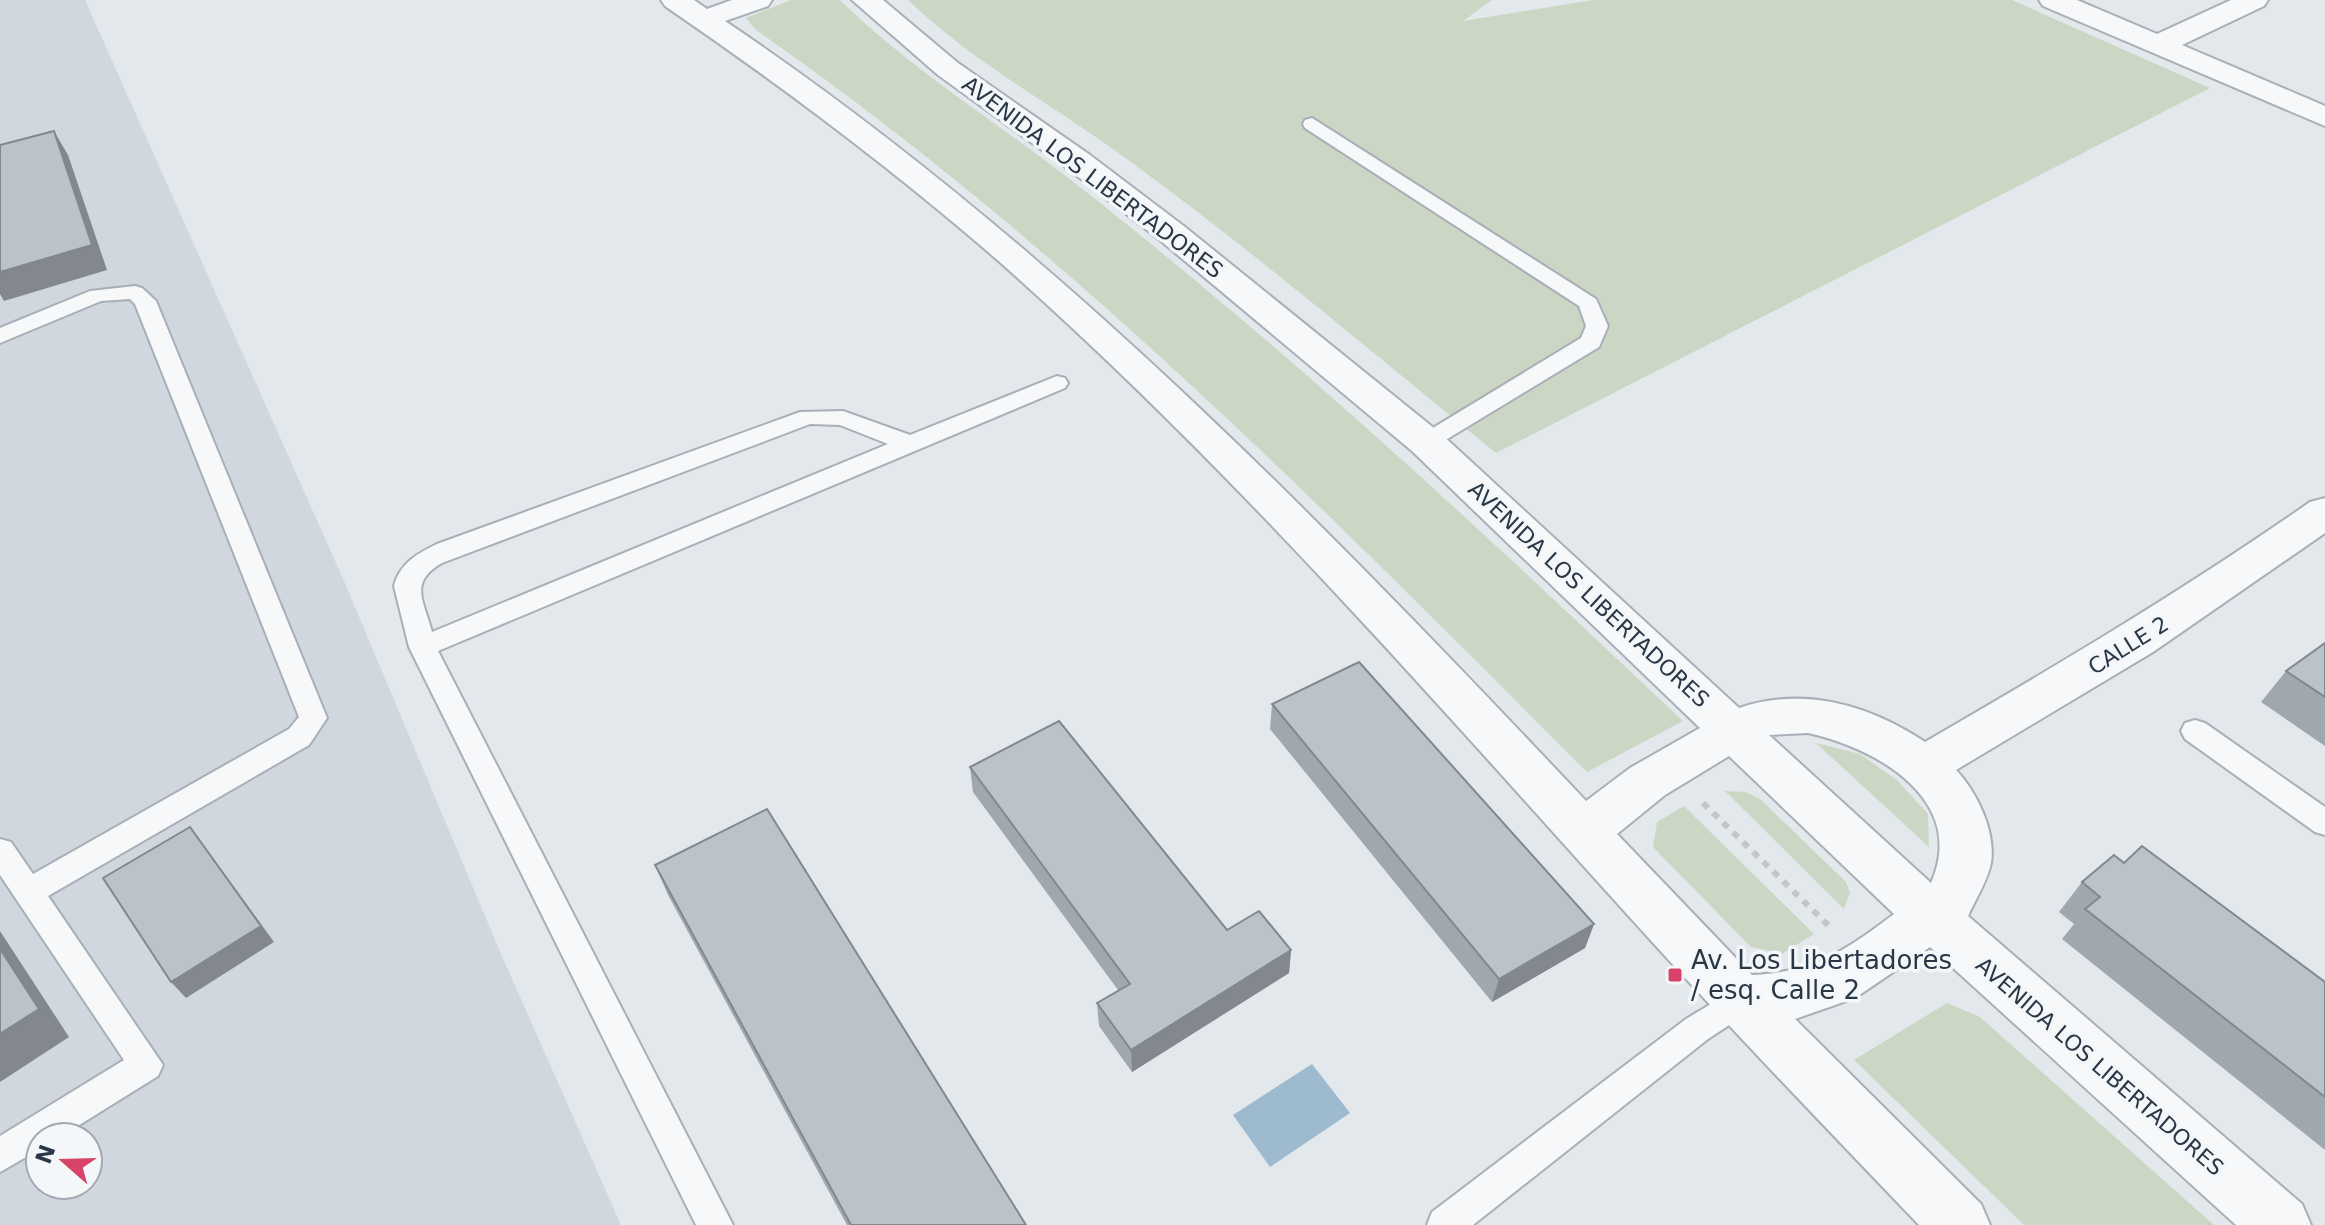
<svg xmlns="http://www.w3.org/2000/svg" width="2325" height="1225" font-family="'DejaVu Sans',sans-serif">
<rect width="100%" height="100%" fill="#e3e8ec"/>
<path fill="#d1d7de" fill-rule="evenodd" d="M0 0H85L344 581 501 954 621 1225H0ZM40 1137H88V1185H40Z"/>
<path fill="#cbd7c4" d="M791 0H840C900 59 972 106 1039 156 1083 188 1125 223 1167 257 1346 404 1515 562 1683 721L1587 772C1323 508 1064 244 756 30L746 18Z
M908 0H1492L1463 21 1593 0H2012L2210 88 1496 453C1373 353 1252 250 1124 157 1053 105 972 62 908 0Z
M1816 743 1860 754 1898 781 1928 814 1929 847Z
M1725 791 1746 792 1760 799 1846 882 1850 893 1844 909Z
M1684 806 1814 934 1782 954 1751 947 1653 847 1657 822Z
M1947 1003 1980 1017 2214 1225H2024L1854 1060Z"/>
<path fill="#9dbace" d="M1312 1064 1350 1113 1270 1167 1233 1115Z"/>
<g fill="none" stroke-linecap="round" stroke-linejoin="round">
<g stroke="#a8afb7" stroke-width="4">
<path id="lane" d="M1312 118 1596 299 1608 326 1599 347 1434 447H1418L1414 442 1418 437 1581 338 1586 326 1579 306 1305 128 1303 124 1305 120Z
M135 286 142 288 156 301 327 718 309 745 48 896 163 1065 158 1076 60 1137H40V1149L0 1172V1136L124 1060 0 875V839L11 842 33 874 289 729 299 717 135 304 130 299 101 301 0 343V328L90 291Z
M1057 376 1065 378 1068 383 1065 388 438 651 733 1225H696L409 647 394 586C400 563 417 554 437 544L800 412 843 411 910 435ZM810 424 840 425 888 444 432 632C424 601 408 582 442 563Z
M2195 720 2205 723 2325 807V835L2315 832 2185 739 2181 731 2185 723Z
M1741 986 1752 990 1757 1000 1752 1010 1708 1039 1473 1225H1427L1432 1212 1686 1019Z"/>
</g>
<g stroke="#a8afb7" stroke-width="4">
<path id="street" d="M661 0H694L707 9 732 0H772L768 6 725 21C1049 239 1320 519 1586 801L1630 768 1700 728 1412 451 1161 241 1068 169 938 75 852 0H883L958 63 1090 155 1185 227 1440 433 1739 708C1804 686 1870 705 1925 742 2056 666 2186 589 2310 502L2325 498V533L2153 652 1956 770C1977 792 1996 832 1991 863 1988 880 1975 900 1968 916L2302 1204 2311 1225H2236L1930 947 1855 998 1795 1019 1981 1204 1990 1225H1919C1823 1125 1728 1026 1635 923 1429 695 1226 461 994 257 889 166 779 84 665 6ZM1808 733C1877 748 1968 800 1931 883L1769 735ZM1729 756 1894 914C1845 951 1815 972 1752 975L1617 834 1665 795Z
M2039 0H2077L2157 34 2231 0H2268L2264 6 2182 45 2325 106V126L2043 6Z"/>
</g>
<path stroke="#c2c6cb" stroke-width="6" stroke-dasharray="7 7" stroke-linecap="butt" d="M1703 803 1830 927"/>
<use href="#lane" fill="#f7f8fa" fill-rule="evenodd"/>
<use href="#street" fill="#f7f8fa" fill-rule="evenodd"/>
</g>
<path fill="#a0a7ae" d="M2325 643V746L2261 702 2286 671Z
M1272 704 1594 924 1585 948 1492 1002 1270 729Z
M970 767 1227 930 1291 950 1289 973 1132 1072 1099 1026 1097 1003 1118 990 973 792Z
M2124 863 2325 982V1150L2062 939 2074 924 2059 912 2082 882Z
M655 865 1026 1225H847L668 895Z"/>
<path fill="#82888d" d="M54 131 68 155 107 270 4 301 0 294V272Z
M190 827 274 942 186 998 171 982Z
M1594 924 1585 948 1492 1002 1499 979Z
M0 931 69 1037 0 1082Z
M1291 950 1289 973 1132 1072 1131 1050Z"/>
<path fill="#bac2ca" stroke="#82888d" stroke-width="2" d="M54 131 92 245 0 272V145Z
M2325 643V697L2286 671Z
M1359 662 1594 924 1499 979 1272 704Z
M1059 721 1227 930 1259 911 1291 950 1131 1050 1097 1003 1130 984 970 767Z
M767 809 1026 1225H851L655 865Z
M190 827 261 926 171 982 103 878Z
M2142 846 2325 982V1097L2085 909 2100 897 2082 882 2114 855 2124 863Z
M0 949 39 1009 0 1034Z"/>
<rect fill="#d74369" stroke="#f4f7f9" stroke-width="3" x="1667" y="967" width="16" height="16" rx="4"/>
<g text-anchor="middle" stroke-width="7" stroke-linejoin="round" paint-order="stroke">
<g font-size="22" fill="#2a3746" stroke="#f4f7f9">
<text transform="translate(1093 177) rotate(37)" y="8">AVENIDA LOS LIBERTADORES</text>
<text transform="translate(1589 594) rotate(43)" y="8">AVENIDA LOS LIBERTADORES</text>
<text transform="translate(2128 645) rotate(-32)" y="8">CALLE 2</text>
<text transform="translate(2100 1066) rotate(41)" y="8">AVENIDA LOS LIBERTADORES</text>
</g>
<g font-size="26" fill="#2a3746" stroke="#f4f7f9" text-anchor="start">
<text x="1691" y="969">Av. Los Libertadores<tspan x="1691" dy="30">/ esq. Calle 2</tspan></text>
</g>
</g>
<g transform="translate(64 1161) rotate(290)"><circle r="38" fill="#f4f7f9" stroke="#a3aab1" stroke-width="2"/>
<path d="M0-6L14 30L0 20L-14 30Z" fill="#d74369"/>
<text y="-12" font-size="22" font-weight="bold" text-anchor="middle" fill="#2a3746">N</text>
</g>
</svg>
